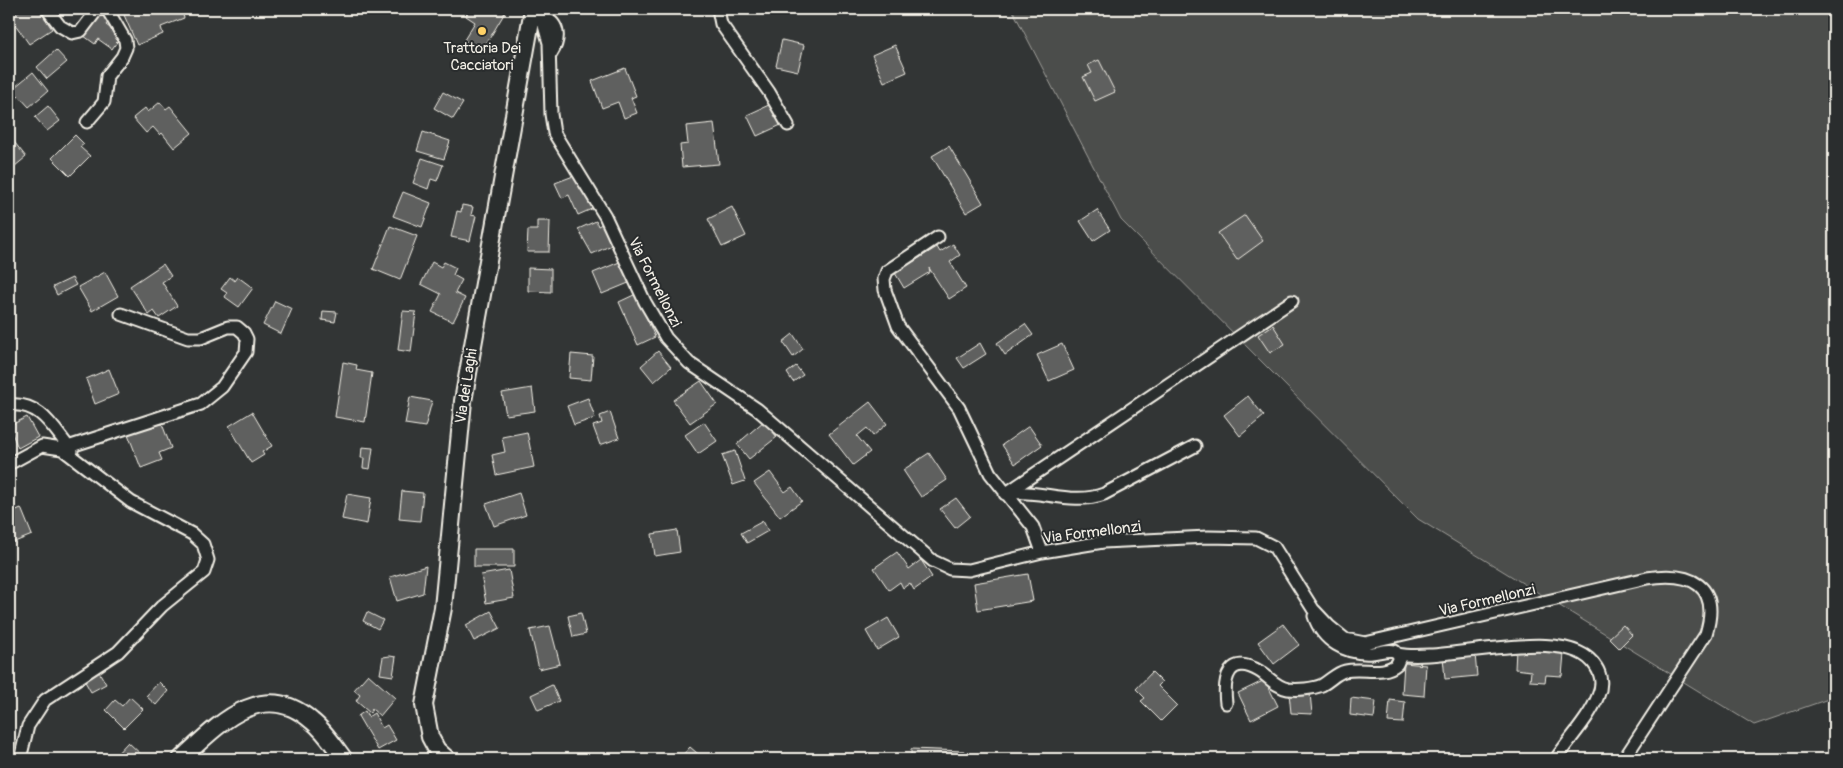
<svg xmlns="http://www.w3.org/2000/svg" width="1843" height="768" font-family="Pangolin,sans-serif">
<rect width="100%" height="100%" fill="#323535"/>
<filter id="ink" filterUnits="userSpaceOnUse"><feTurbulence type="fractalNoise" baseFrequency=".02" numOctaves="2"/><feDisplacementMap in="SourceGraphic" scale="10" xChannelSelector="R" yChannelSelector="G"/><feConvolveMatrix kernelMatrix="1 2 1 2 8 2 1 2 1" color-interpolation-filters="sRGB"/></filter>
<g filter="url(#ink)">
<path fill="#4b4d4c" stroke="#a09f9a" d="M1012 9H1834V697L1754 725 1418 519 1121 220Z"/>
<path fill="#5f605f" stroke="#f4f1e8" d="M22 9H39L52 29 29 44 10 17Z
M140 9H143L146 15 162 9H181L184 18 161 27 163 34 137 45 124 15Z
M470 9H507L482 51 464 40 475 22 466 16Z
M100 13 110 20 106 25 121 36 112 49 98 39 95 44 84 36Z
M782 40 804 45 798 71 776 66Z
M895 45 907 72 884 82 872 55Z
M56 50 67 62 47 79 37 67Z
M1099 60 1115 92 1095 101 1083 77 1092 73 1088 65Z
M625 68 636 96 631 98 637 113 624 118 618 102 602 108 592 81Z
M33 72 48 91 29 107 19 96 12 103 9 99V92Z
M443 92 463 103 453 119 434 108Z
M160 102 166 109 170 106 192 133 174 148 162 133 160 135 153 127 146 133 133 118 145 108 148 112Z
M771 104 781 125 757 136 747 115Z
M48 106 60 121 47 131 35 117Z
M714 123 719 164 682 167 680 145 688 144 686 126Z
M423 132 450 141 444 159 417 151Z
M75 135 84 144 80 147 90 156 70 176 52 158Z
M11 138 26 157 9 171V140Z
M949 146 983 203 966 213 932 156Z
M422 158 443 165 437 181 431 179 428 189 413 183Z
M576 175 594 208 578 215 569 195 562 198 555 183Z
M403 192 431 203 422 227 393 216Z
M462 205 473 207 471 215 476 216 470 241 451 237 457 211 461 212Z
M732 207 746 236 722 247 708 219Z
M1097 210 1110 230 1093 241 1080 221Z
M1245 215 1263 241 1237 260 1218 233Z
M537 221H550L549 252H527L528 230H537Z
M596 221 598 226 604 223 614 244 592 254 578 229Z
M390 226 417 236 400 280 373 269Z
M953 244 960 255 950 262 966 288 949 299 929 268 930 272 904 288 895 273 937 247 940 252Z
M622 261 631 282 602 294 593 273Z
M432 262 441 267 444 262 456 268 453 275 462 280 455 293 465 298 453 322 432 312 441 294 421 284Z
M163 264 171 276 162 282 177 306 159 318 154 311 149 315 130 286Z
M528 268 551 269V292L528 291Z
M105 272 118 296 92 311 78 287Z
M230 277 235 281 238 277 253 288 239 307 225 297 227 293 221 289Z
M72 278 76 285 57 295 53 287Z
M636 294 655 337 638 345 619 302Z
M275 301 292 309 281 334 263 325Z
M323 311 337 312 335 322 322 320Z
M403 311 416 312 411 352 398 350Z
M1025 324 1033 335 1005 355 997 343Z
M1273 325 1285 344 1270 353 1258 335Z
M793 334 803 349 793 357 783 342Z
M980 343 986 354 964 368 957 358Z
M1062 344 1074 370 1049 381 1037 355Z
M658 351 671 367 654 382 641 366Z
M571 354 593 356 591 380 569 378Z
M343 362 357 365 356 370 372 373 365 422 335 417Z
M796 366 803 375 793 382 787 373Z
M109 369 119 394 95 404 86 379Z
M701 381 717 404 690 423 673 400Z
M532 388 535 411 506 415 502 393Z
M1248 396 1264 416 1240 436 1224 415Z
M410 397 432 401 425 427 405 424Z
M588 398 595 418 574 425 567 406Z
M870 402 887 424 873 436 867 428 857 436 870 452 853 465 829 434Z
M252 412 272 446 262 452 264 455 251 463 229 426Z
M610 412 619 438 600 445 593 426 602 423 600 416Z
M27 417 38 437 18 448 9 426Z
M161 421 171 448 159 453 162 460 141 468 128 434Z
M764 421 777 437 749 459 737 444Z
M704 422 717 441 698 454 685 435Z
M1029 426 1042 445 1015 464 1002 445Z
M527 432 534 467 496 475 492 455 505 452 502 437Z
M362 447 373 448 370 469 363 468 364 458H361Z
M735 451 745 481 733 485 722 455Z
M929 453 947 480 921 497 903 470Z
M770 472 785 492 792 487 802 501 780 517 754 483Z
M402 491 423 493 420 521 399 519Z
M519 493 526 515 494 526 486 504Z
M347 494 371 498 367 524 342 519Z
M956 498 970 516 955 528 940 509Z
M21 508 32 535 12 543 9 537V513Z
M763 521 768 531 747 543 741 533Z
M677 530 680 552 655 556 652 534Z
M474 549H514V567H474Z
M897 552 909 569 921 560 932 577 914 590 910 583 903 588 900 582 889 590 874 568Z
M426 566 423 593 397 601 390 577Z
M509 570 514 598 486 603 481 575Z
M1028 574 1033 601 978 610 974 583Z
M491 611 500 628 474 641 466 625Z
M367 612 383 620 378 629 363 621Z
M581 613 586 634 573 637 568 616Z
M888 618 899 637 877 650 866 631Z
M1283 624 1299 645 1274 664 1258 642Z
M1623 625 1632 635 1619 648 1609 638Z
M550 626 560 664 539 669 530 630Z
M1516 649 1564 653 1562 676 1546 675 1545 682 1530 681 1531 671 1515 669Z
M1475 654 1477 676 1445 679 1443 657Z
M390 656 396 657 393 676 380 674 383 657Z
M1404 663 1426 665 1424 696 1402 694Z
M98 670 106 684 91 692 83 678Z
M1152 672 1162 682 1158 686 1177 705 1161 721 1141 701 1145 698 1136 689Z
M368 674 395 698 380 716 372 709 370 713 356 701 360 695 354 690Z
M1265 680 1278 706 1251 720 1238 693Z
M159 682 168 691 156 705 146 696Z
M552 685 559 701 538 710 531 695Z
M1289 693H1310L1312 714 1291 713Z
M130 697 143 709 124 728 106 710 115 700 122 706Z
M1351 698 1376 701 1374 718 1350 715Z
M1390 700 1405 702 1403 723 1388 722Z
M365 711 368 717 374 713 382 728 387 725 396 740 378 750 358 716Z
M128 742 146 759H112Z
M690 747 704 759H679Z
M911 749 964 751V759H911Z
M404 753 414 759H400Z
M254 754 257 759H245Z"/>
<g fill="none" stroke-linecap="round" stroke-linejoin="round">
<g stroke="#f4f1e8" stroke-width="15">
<path id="minor" d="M47 9 60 26 72 33 81 31 97 10 105 9
M718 9 721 24 769 92 788 125
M539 15C559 21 562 37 551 54
M541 15 549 43 551 114 554 133 605 216 645 302 666 338 689 363 757 409 933 561 950 569 969 570 1042 552 1103 542 1208 537 1256 538 1274 547 1313 609 1329 626 1345 639 1365 643 1647 578C1691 571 1721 585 1706 634L1624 759
M87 122 104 102 107 76 122 57 126 48 125 40 107 9
M938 237 887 271 884 279 885 290 898 326 959 408 990 473 1033 527 1042 552
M9 405C41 401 54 430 72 451
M68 447 201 404 222 387 246 352 247 339 244 333 237 327H228L201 338H188L121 314
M9 464 42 446 62 449 131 502 192 534 203 544 208 560 204 572 162 606 118 652 45 700 28 726 20 759
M1007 493C1040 489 1072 506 1104 494L1195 446
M1005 494 1292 301
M1398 654C1443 664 1569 621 1596 667 1602 676 1602 687 1598 696 1589 719 1569 739 1556 759
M1226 703C1223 678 1229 654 1259 671 1269 677 1276 687 1288 689 1298 690 1313 689 1322 685 1331 680 1336 673 1345 671 1362 667 1383 676 1397 664L1400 657 1395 651C1388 649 1380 652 1372 653 1346 655 1322 641 1314 616"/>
</g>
<g stroke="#f4f1e8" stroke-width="20">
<path id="secondary" d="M181 759C218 725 262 677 312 721 325 731 334 746 344 759
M447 759 437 750 430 737 424 705 443 608 463 401 533 9"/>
</g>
<use href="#minor" stroke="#2a2d2e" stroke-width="11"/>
<use href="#secondary" stroke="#2a2d2e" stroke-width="16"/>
</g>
</g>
<circle fill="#ffd166" stroke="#2a2d2e" stroke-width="2" cx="482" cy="31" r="5"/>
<g text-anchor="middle" stroke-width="4" stroke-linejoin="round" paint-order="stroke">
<g font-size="15" fill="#f4f1e8" stroke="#2a2d2e">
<text x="482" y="53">Trattoria Dei<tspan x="482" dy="17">Cacciatori</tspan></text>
</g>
<g font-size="15" fill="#f4f1e8" stroke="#2a2d2e">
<text transform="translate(655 282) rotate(63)" y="5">Via Formellonzi</text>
<text transform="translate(466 386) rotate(-81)" y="5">Via dei Laghi</text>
<text transform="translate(1092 532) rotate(-7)" y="5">Via Formellonzi</text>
<text transform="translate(1487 600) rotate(-13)" y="5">Via Formellonzi</text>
</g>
</g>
<rect width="1843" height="768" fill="none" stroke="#2a2d2e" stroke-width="30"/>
<rect x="15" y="15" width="1813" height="738" fill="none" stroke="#f4f1e8" stroke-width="2" filter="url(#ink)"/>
</svg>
